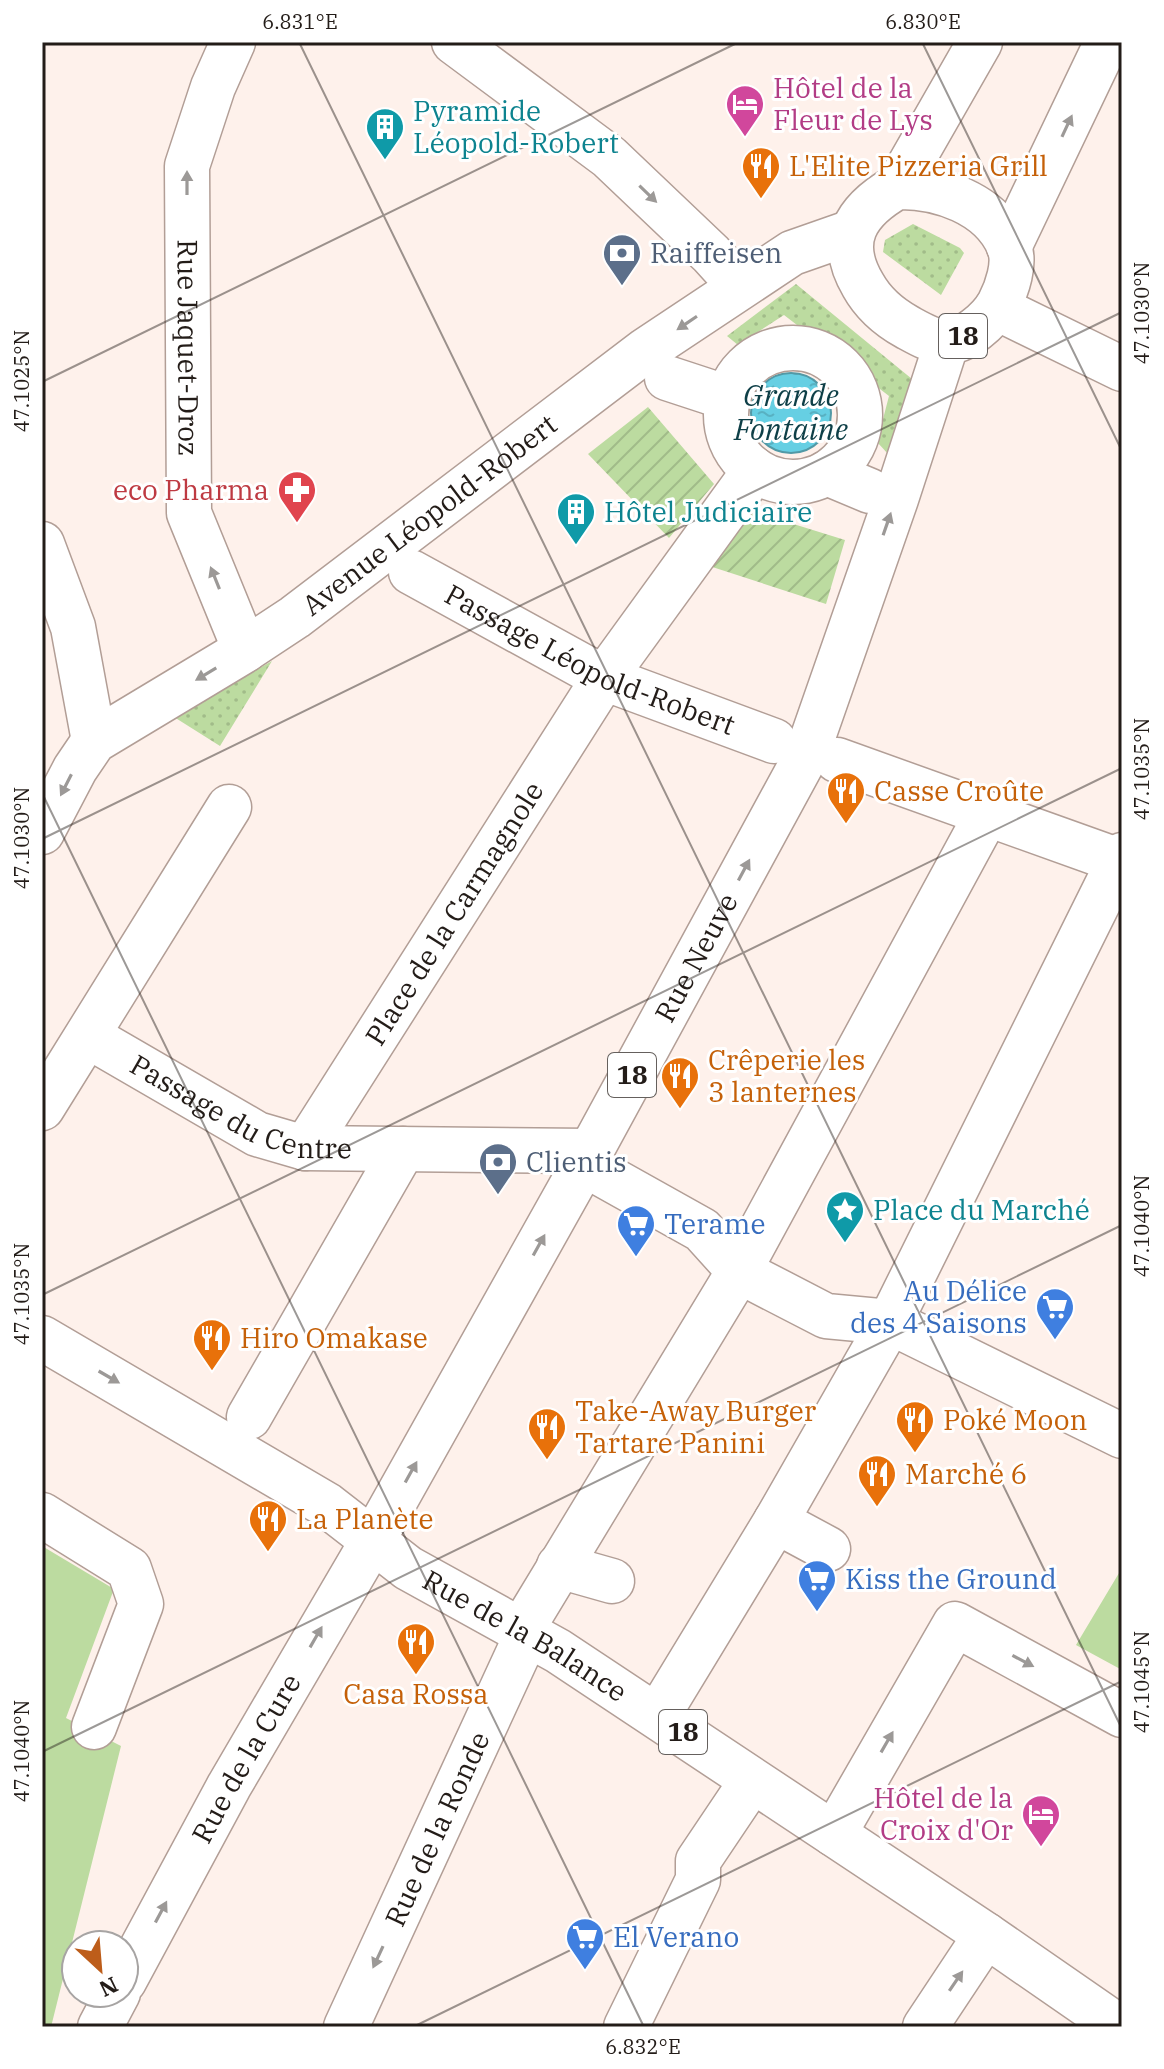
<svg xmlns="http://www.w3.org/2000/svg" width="1164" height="2069" font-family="'IBM Plex Serif',serif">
<defs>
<pattern id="grass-dots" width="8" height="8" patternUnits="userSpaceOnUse" patternTransform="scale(2)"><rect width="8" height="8" fill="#bcdba0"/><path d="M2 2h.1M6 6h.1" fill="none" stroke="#a1bb89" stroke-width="1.8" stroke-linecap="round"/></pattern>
<pattern id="garden-furrows" width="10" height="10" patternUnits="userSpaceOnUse" patternTransform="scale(2)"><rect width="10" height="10" fill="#bcdba0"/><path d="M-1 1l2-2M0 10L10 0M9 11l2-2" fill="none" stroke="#a1bb89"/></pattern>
<pattern id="water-ripples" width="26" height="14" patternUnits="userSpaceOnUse" patternTransform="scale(2)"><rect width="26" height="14" fill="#66cfe3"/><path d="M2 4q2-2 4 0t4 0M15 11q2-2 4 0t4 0" fill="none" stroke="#58b1c2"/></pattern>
</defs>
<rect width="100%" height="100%" fill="#fef1eb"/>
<path fill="url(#grass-dots)" d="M913 224 960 248 964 253 941 295 883 252 885 240Z
M796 284 912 379 890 456 877 442 889 396 784 315 738 345 727 336Z
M272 661 220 746 174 717Z"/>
<path fill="#bcdba0" d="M42 1546 114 1589 66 1718 121 1746 51 2027H42Z
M1122 1568V1670L1076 1645Z"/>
<path fill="url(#garden-furrows)" d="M648 407 714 484 669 538 588 454Z
M742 508 845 540 826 604 700 563Z"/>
<path fill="url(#water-ripples)" stroke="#5299a6" stroke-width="2" d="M751 413a40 40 0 1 1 80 0a40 40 0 1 1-80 0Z"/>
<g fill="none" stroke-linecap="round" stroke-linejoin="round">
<g stroke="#b29e96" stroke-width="47">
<g id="minor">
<path id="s1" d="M233 42 213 87 187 166 189 513 245 650"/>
<path d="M454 42 609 157 711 254 740 286"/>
<path d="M997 308 1122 369"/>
<circle cx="793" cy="415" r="67"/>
<path d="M667 378 728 398"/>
<path d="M827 473 870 491"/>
<path d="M42 544 73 627 94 741"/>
<path id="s2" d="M411 572 604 678 774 741"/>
<path d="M837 760 1122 862"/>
<path id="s3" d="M88 1036 257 1134 305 1148 591 1151"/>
<path d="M42 1108 229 807"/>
<path id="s4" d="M305 1148 604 678 755 470"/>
<path d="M584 1164 702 1230 739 1271 826 1316 890 1322 1122 1436"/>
<path d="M249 1417 403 1149"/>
<path d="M42 1515 129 1569 141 1604 94 1727"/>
<path d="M776 1521 828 1549"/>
<path d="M559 1566 612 1581"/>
<path d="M522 1629 739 1271 987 814"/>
<path d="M658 1715 776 1521 890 1322 1122 855"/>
<path d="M834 1834 955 1624 1122 1715"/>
<path id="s5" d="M124 1981 229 1786 373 1540"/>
<path d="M100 2027 118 1993"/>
<path id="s6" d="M346 2027 528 1632"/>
<path d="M626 2027 698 1880V1861L741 1797"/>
</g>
</g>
<g stroke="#b29e96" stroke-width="47">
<g id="major">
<path d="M897 187C938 186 991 203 1009 246 1016 263 1007 289 999 304 990 320 965 342 946 342 933 342 918 333 907 327 889 317 873 303 863 285 837 241 855 211 897 187L980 42"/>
<path d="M1009 247 1107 42"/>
<path id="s7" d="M42 832 75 769 94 741 242 652 295 617 646 350 792 253 852 232"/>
<path id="s8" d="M42 1338 327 1505 408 1568 558 1651 986 1935 1119 2027"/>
<path id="s9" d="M373 1540 591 1151 807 754 896 499 947 342"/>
<path d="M925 2027 986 1935"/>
</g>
</g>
<use href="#minor" stroke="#fff" stroke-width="44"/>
<use href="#major" stroke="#fff" stroke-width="44"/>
</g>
<defs><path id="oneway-solid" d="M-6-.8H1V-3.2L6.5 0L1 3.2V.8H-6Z" transform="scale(2)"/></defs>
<g fill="#9c9997">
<use href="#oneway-solid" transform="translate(1067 126) rotate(-65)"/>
<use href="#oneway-solid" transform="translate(187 183) rotate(-90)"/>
<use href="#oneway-solid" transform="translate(648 194) rotate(44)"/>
<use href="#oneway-solid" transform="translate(687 323) rotate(146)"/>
<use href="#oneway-solid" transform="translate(887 524) rotate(-71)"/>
<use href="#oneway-solid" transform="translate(215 578) rotate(-112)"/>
<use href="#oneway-solid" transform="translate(206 674) rotate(149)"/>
<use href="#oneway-solid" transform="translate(66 785) rotate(117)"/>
<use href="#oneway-solid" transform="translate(744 870) rotate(-62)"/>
<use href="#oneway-solid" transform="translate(539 1245) rotate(-61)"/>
<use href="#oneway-solid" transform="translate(109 1377) rotate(30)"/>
<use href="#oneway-solid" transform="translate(411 1472) rotate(-61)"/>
<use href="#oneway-solid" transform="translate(316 1637) rotate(-60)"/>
<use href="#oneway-solid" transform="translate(1023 1661) rotate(28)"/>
<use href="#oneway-solid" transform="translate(887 1742) rotate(-60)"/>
<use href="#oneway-solid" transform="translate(161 1912) rotate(-62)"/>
<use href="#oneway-solid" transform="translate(378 1957) rotate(115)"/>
<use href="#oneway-solid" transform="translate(956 1981) rotate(-56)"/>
</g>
<path fill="none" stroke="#231c18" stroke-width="2" stroke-opacity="0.45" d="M299 42 1122 1729M922 42 1122 451M42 382 739 42M42 793 644 2027M42 839 1122 312M42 1295 1122 768M42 1752 1122 1225M413 2027 1122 1681"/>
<defs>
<g id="hotel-pin" transform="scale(2)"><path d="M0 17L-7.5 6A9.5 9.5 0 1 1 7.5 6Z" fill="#d1479c" stroke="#fff"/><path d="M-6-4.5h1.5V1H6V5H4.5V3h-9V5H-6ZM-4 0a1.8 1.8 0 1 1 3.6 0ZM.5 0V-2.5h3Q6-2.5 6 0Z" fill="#fff"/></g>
<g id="building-pin" transform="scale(2)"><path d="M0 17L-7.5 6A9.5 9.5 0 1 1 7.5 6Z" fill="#0f9aa8" stroke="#fff"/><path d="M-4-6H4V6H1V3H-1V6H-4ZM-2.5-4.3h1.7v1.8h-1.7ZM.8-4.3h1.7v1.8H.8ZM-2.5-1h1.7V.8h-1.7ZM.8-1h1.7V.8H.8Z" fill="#fff"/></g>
<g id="restaurant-pin" transform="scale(2)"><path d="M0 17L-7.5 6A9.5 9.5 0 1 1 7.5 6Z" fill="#e8710a" stroke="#fff"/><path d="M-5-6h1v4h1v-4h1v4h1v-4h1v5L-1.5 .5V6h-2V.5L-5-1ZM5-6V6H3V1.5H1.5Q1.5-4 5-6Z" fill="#fff"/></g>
<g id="bank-pin" transform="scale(2)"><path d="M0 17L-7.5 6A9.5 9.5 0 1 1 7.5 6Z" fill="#5c6f8a" stroke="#fff"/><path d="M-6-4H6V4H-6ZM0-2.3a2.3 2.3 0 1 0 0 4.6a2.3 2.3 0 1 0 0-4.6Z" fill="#fff"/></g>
<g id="pharmacy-pin" transform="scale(2)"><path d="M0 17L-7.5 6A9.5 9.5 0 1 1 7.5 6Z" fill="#e0444e" stroke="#fff"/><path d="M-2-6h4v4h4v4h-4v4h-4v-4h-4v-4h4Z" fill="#fff"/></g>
<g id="sight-pin" transform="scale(2)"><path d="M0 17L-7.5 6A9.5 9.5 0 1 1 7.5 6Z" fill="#0f9aa8" stroke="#fff"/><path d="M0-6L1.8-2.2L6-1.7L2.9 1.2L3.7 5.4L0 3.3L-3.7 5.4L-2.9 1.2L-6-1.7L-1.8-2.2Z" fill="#fff"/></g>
<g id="supermarket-pin" transform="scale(2)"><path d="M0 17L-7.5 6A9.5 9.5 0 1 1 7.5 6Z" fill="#3f7fe0" stroke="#fff"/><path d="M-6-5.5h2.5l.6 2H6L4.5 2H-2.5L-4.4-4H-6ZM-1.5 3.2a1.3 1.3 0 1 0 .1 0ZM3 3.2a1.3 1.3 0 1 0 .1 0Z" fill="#fff"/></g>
</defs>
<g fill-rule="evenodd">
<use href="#hotel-pin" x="745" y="104"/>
<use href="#building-pin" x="385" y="127"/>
<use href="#restaurant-pin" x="761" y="166"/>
<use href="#bank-pin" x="622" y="253"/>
<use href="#pharmacy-pin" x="297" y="490"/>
<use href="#building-pin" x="576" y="512"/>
<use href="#restaurant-pin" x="846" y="791"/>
<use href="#restaurant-pin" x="680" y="1076"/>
<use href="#bank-pin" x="498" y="1162"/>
<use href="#sight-pin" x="845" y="1210"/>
<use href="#supermarket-pin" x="636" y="1224"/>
<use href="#supermarket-pin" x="1055" y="1307"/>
<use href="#restaurant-pin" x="212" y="1338"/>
<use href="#restaurant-pin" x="915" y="1420"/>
<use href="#restaurant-pin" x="547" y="1427"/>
<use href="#restaurant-pin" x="877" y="1474"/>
<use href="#restaurant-pin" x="268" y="1519"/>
<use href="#supermarket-pin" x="817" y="1579"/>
<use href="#restaurant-pin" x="416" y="1642"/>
<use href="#hotel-pin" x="1041" y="1814"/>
<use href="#supermarket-pin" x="585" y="1937"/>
</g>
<g text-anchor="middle" stroke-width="6" stroke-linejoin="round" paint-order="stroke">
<g fill="#fff" stroke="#65605d" stroke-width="2">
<rect x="939" y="314" width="48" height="44" rx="6"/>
<rect x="608" y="1053" width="48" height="44" rx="6"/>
<rect x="659" y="1710" width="48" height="44" rx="6"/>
</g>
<g font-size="26" font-weight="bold" fill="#231c18">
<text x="963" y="345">18</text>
<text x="632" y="1084">18</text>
<text x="683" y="1741">18</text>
</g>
<g font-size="28" fill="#b23c85" stroke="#fff" text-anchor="start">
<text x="773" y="98">Hôtel de la<tspan x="773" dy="32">Fleur de Lys</tspan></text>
<text x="1013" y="1808" text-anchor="end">Hôtel de la<tspan x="1013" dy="32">Croix d'Or</tspan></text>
</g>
<g font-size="28" fill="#0d838f" stroke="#fff" text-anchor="start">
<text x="413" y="121">Pyramide<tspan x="413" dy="32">Léopold-Robert</tspan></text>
<text x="604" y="522">Hôtel Judiciaire</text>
<text x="873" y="1220">Place du Marché</text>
</g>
<g font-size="28" fill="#c56008" stroke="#fff" text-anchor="start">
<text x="789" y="176">L'Elite Pizzeria Grill</text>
<text x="874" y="801">Casse Croûte</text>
<text x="708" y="1070">Crêperie les<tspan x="708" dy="32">3 lanternes</tspan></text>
<text x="240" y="1348">Hiro Omakase</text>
<text x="575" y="1421">Take-Away Burger<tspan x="575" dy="32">Tartare Panini</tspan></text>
<text x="943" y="1430">Poké Moon</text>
<text x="905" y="1484">Marché 6</text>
<text x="296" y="1529">La Planète</text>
<text x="416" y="1704" text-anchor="middle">Casa Rossa</text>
</g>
<g font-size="28" fill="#4e5e75" stroke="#fff" text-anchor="start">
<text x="650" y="263">Raiffeisen</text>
<text x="526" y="1172">Clientis</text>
</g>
<g font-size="28" fill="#231c18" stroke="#fff">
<text dy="10" stroke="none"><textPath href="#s1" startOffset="314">Rue Jaquet-Droz</textPath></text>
<text dy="10" stroke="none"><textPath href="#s7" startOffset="510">Avenue Léopold-Robert</textPath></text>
<text dy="10" stroke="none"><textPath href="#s2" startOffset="200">Passage Léopold-Robert</textPath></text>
<text dy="10" stroke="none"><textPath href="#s4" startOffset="278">Place de la Carmagnole</textPath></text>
<text dy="10" stroke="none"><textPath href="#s9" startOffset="666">Rue Neuve</textPath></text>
<text dy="10" stroke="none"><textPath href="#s3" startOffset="172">Passage du Centre</textPath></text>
<text dy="10" stroke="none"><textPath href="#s8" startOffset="568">Rue de la Balance</textPath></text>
<text dy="10" stroke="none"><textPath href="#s5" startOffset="254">Rue de la Cure</textPath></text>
<text dy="10" stroke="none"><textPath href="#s6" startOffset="218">Rue de la Ronde</textPath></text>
</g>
<g font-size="28" fill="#be3a42" stroke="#fff" text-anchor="end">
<text x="269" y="500">eco Pharma</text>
</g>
<g font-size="28" fill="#366cbe" stroke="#fff" text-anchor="start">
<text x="664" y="1234">Terame</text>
<text x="1027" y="1301" text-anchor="end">Au Délice<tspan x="1027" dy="32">des 4 Saisons</tspan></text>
<text x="845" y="1589">Kiss the Ground</text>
<text x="613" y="1947">El Verano</text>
</g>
<g font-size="30" font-style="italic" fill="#0e3f47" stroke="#fff">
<text x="791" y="406">Grande<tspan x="791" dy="34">Fontaine</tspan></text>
</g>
</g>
<rect width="1164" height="2069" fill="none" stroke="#ffffff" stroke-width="88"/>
<g transform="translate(100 1969) rotate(154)"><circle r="38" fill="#ffffff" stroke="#a7a4a3" stroke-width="2"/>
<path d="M0-6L14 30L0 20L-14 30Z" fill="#bd5d1a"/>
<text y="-12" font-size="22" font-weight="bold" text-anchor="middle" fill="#231c18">N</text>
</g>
<rect x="44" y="44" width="1076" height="1981" fill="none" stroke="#231c18" stroke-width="3"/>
<g font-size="20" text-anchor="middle" fill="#231c18">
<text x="300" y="29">6.831°E</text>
<text x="923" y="29">6.830°E</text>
<text transform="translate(1142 313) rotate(-90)" y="7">47.1030°N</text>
<text transform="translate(22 381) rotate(-90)" y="7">47.1025°N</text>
<text transform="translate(1142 769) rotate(-90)" y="7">47.1035°N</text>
<text transform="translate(22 838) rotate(-90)" y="7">47.1030°N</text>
<text transform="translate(1142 1226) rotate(-90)" y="7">47.1040°N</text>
<text transform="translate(22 1294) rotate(-90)" y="7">47.1035°N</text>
<text transform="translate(1142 1682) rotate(-90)" y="7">47.1045°N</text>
<text transform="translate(22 1751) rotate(-90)" y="7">47.1040°N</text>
<text x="643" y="2054">6.832°E</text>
</g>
</svg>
